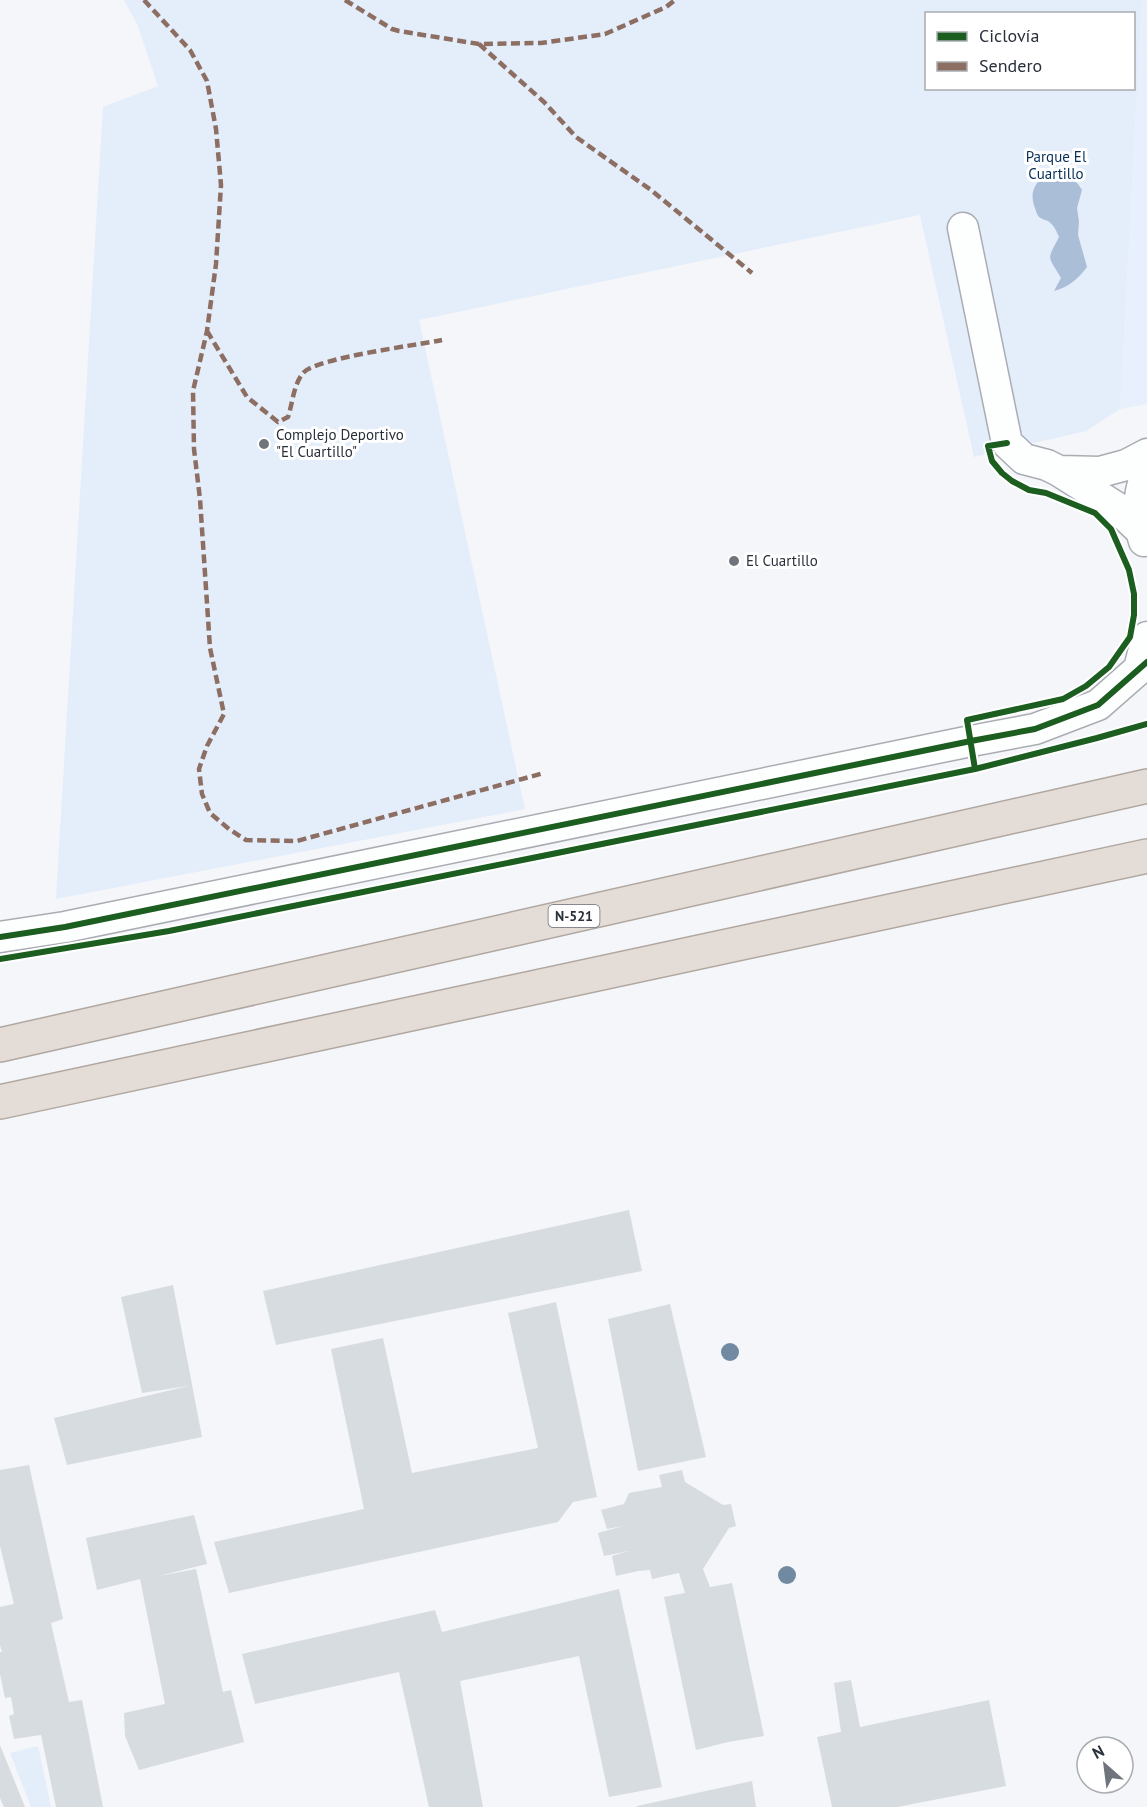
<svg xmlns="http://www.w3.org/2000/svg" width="1147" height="1807" font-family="'PT Sans',sans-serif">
<rect width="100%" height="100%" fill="#f4f6f9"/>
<path fill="#e7f0fc" d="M1142 0H1147V404L1120 409Z"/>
<path fill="#e4edfa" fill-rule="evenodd" d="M124 0H1142L1120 409 1086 431 974 457 920 215 419 320 525 809 56 899 103 107 158 86 138 26ZM926 14H1134V88H926Z
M38 1746 51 1807H31L10 1753Z"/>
<path fill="#aabed7" d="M1059 172C1070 176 1076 180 1082 190L1077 208 1079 222 1078 235 1087 267C1078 279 1069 287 1054 291L1061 278C1048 255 1046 262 1059 237 1056 230 1054 225 1048 221 1045 220 1042 219 1039 217 1037 215 1036 211 1035 208 1027 189 1040 174 1059 172Z"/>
<path fill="#d7dce1" d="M629 1210 642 1271 276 1345 263 1291Z
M173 1285 202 1437 67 1465 54 1418 188 1386 142 1393 121 1297Z
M556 1302 597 1497 573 1502 558 1522 229 1593 214 1542 364 1509 331 1349 383 1338 412 1473 538 1448 508 1313Z
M670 1304 706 1457 638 1471 608 1319Z
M29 1465 63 1619 51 1623 69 1702 82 1700 103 1807H56L41 1735 14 1739 9 1716 14 1714 11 1697 5 1698 0 1674V1652H2L0 1645V1607L14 1604 0 1546V1470Z
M682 1470 685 1482 723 1505 731 1504 736 1526 729 1528 703 1569 710 1587 732 1583 764 1736 728 1742 696 1750 664 1597 685 1593 679 1573 652 1579 650 1570 638 1571 616 1576 612 1556 629 1551 604 1556 598 1533 623 1526 607 1529 601 1510 624 1504 629 1493 662 1487 659 1475Z
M194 1515 207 1564 159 1576 196 1569 223 1692 231 1690 244 1742 139 1770 125 1736 124 1713 165 1704 140 1579 97 1590 86 1538Z
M619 1589 662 1787 609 1797 579 1656 460 1681 483 1807H429L399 1672 255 1704 242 1654 435 1610 442 1632Z
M851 1680 860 1727 989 1700 1006 1786 897 1807H832L817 1737 841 1732 834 1683Z
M0 1745 25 1807H4L0 1798Z
M752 1781 756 1807H637V1806Z"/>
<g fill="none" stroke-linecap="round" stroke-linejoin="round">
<g stroke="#a9adb3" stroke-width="33">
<path id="minor" d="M963 228 1007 443 1024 459 1047 465 1059 471 1116 507 1140 530
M1059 471 1100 472 1126 465 1147 454
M1144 541C1136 517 1138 494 1147 471
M1139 669 1147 637
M0 937 65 927 971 741 1035 729 1098 705 1147 662"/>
</g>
<g stroke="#b0a7a1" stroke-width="36">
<path id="trunk" d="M0 1045 1147 786
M0 1102 1147 856"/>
</g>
<use href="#minor" stroke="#fdfefe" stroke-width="30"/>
<use href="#trunk" stroke="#e4dcd6" stroke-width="33"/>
<path stroke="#8d6e63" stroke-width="4.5" stroke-dasharray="9 4.5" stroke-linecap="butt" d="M144 0 190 50 207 81 216 129 221 185 216 264 207 331 193 391 194 449 200 499 210 648 224 714 207 746 199 769 202 794 210 813 229 829 246 840 297 841 544 773
M345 0 392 29 399 31 479 44 541 43 605 34 666 7 675 0
M479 44 544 102 576 137 651 190 752 273
M207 331 247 397 278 422 288 417C293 402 293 386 303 373 315 358 418 345 442 340"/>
<g stroke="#fff" stroke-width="10">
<path id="cycleway" d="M975 769 967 720 1063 699 1086 686 1109 667 1130 637 1134 615V594L1129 570 1111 529 1095 513 1046 493 1029 490 1012 481 1002 473 992 461 988 446 1007 443
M0 937 65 927 971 741 1035 729 1098 705 1147 662
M0 959 169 931 975 769 1097 738 1147 724"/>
</g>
<use href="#cycleway" stroke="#1b5e20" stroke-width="6"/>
</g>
<g fill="#7289a2">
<circle cx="730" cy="1352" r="9"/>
<circle cx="787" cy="1575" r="9"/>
</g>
<g fill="#70757d" stroke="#fff" stroke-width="2">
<circle cx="264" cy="444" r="6"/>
<circle cx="734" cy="561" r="6"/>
</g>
<g text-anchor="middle" stroke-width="6" stroke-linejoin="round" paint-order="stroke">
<rect fill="#fff" stroke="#696e75" stroke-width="1.5" x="548.5" y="905" width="51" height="22" rx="4.5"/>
<g font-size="14" font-weight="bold" fill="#29303a">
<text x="574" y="921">N-521</text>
</g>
<g font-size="15" fill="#082f5a" stroke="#fff">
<text x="1056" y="162">Parque El<tspan x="1056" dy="17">Cuartillo</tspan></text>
</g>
<g font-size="15" fill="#29303a" stroke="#fff" text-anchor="start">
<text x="276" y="440">Complejo Deportivo<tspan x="276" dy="17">"El Cuartillo"</tspan></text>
<text x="746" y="566">El Cuartillo</text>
</g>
</g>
<rect x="925" y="12" width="210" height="78" fill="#ffffff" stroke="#a9acb0" stroke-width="1.5"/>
<rect x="937" y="32" width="30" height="9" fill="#1b5e20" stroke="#a9acb0" stroke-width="1.5"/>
<text x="979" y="42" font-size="18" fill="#29303a">Ciclovía</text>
<rect x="937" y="62" width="30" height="9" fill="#8d6e63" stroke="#a9acb0" stroke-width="1.5"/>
<text x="979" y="72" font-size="18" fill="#29303a">Sendero</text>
<g transform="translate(1105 1765) rotate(332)"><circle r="28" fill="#ffffff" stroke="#a9acb0" stroke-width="1.5"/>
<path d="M0-4.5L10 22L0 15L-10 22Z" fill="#70757d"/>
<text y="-9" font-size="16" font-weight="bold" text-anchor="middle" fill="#29303a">N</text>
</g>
</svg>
